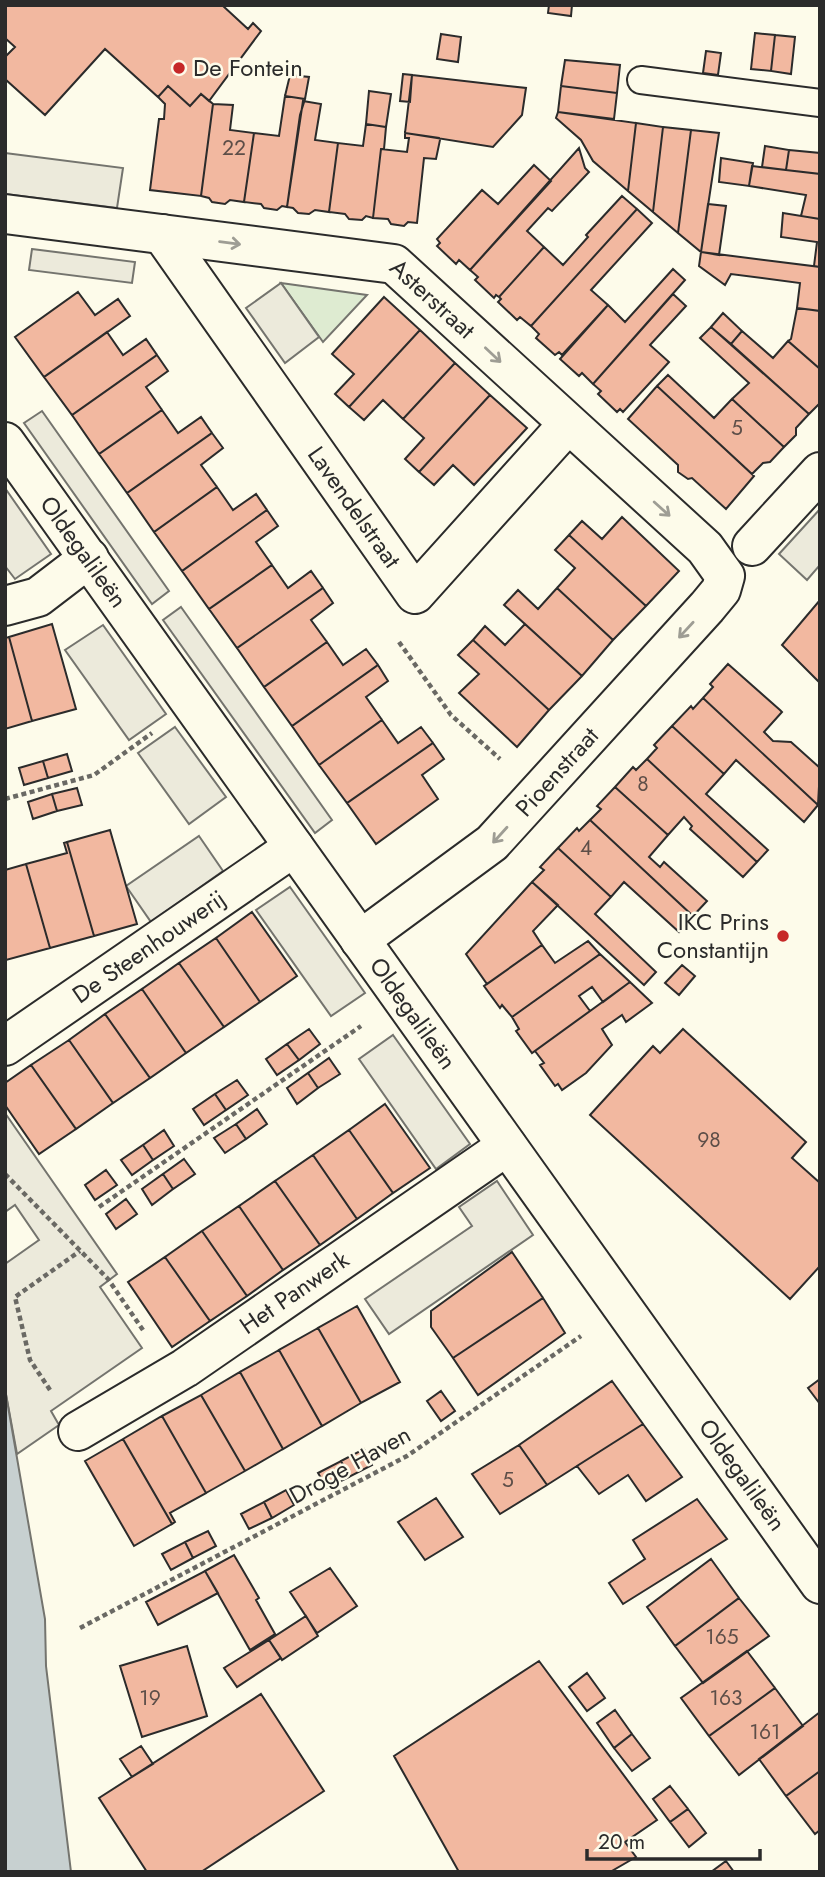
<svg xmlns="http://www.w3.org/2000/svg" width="825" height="1877" font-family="Jost,sans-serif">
<rect width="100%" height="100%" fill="#fdfbea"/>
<path fill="#deebd1" stroke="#74746e" stroke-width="2" d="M281 283 367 295 323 342Z"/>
<path fill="#eceadb" stroke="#74746e" stroke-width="2" d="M5 153 123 168 117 208 5 194Z
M32 249 135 262 132 283 29 270Z
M281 283 319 337 285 363 246 308Z
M42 411 169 591 152 604 24 423Z
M5 488 51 554 15 579 5 566Z
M820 509V565L807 580 779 554Z
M181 607 332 820 315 833 163 620Z
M103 625 166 714 129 740 65 650Z
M175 727 226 797 189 824 138 753Z
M199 836 223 871 151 922 126 886Z
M290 887 365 993 331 1016 256 910Z
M393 1035 470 1144 436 1169 359 1059Z
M5 1113 117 1274 100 1287 142 1348 51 1411 59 1425 17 1454 5 1389V1264L39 1240 15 1205 5 1212Z
M497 1181 533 1235 389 1334 365 1299 472 1226 459 1207Z"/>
<path fill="#c7d0d0" stroke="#74746e" stroke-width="2" d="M5 1389 45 1619 46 1666 71 1872H5Z"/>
<path fill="#f2b8a0" stroke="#2b2b2b" stroke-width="2" d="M5 5H222L248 29 253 23 261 31 209 101 201 94 190 106 168 86 158 97 105 49 45 115 5 79V57L15 47 5 38Z
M549 5H572L571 16 548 13Z
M755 33 775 35 771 71 751 69Z
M441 34 461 37 458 62 437 59Z
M775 35 795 37 791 74 771 71Z
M706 51 721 53 718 75 703 73Z
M565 60 620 65 617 93 561 86Z
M403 74 412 75 410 102 400 101Z
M290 75 309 77 305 99 285 96Z
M412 75 526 88 522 115 493 147 405 133Z
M168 86 190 106 201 94 213 104 201 196 150 190 159 119H164L165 104 158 97Z
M561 86 617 93 614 119 558 112Z
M369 91 391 94 386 127 366 124Z
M285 96 305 99 300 115 287 207 282 206 277 210 264 208 261 204 244 202 254 133 279 136Z
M303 101 321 104 315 140 338 143 329 212 315 210 309 214 298 213 293 208 287 207Z
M213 104 233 105 230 130 254 133 244 202 230 200 225 204 212 202 209 198 201 196Z
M558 112 636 123 628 191 593 161 581 140 556 118Z
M636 123 663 127 653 212 628 191Z
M366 124 386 127 384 149H381L373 218 366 216 362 220 349 219 345 214 329 212 338 143 363 146Z
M663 127 691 130 678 233 653 212Z
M691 130 719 133 701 252 678 233Z
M405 133 439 138 440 140 436 159 424 158 417 223 408 222 404 226 391 224 388 219 373 218 381 149 407 152 409 138H405Z
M765 146 789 150 786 170 762 167Z
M579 148 585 168 589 172 552 211 548 208 527 231 544 247 499 297 496 295 494 298 475 280 478 277 470 270Z
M789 150 820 153V174L786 170Z
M721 158 753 163 749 186 719 182Z
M534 165 551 181 470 270 459 260 456 264 437 246 440 243 437 239 482 190 498 204Z
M752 166 820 174V219L801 216 806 195 749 186Z
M622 196 637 209 531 326 520 317 517 320 498 302 501 299 499 297 544 247 563 265 588 237 586 235Z
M708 204 726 206 719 255 701 252Z
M637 209 652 223 591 290 608 305 562 355 559 352 555 355 536 338 539 334 531 326Z
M783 213 820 219V267L814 266 817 242 781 237Z
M701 252 820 267V311L797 308 800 283 731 274 725 285 699 266Z
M673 269 685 280 593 384 582 373 579 376 560 359 608 305 625 322Z
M78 292 95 315 118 299 130 316 44 377 15 337Z
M673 294 686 306 650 345 669 362 623 412 620 409 617 412 598 394 601 391 593 384Z
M384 297 420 330 349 407 335 394 354 374 332 354Z
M797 308 820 311V369L788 341 791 339Z
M723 313 742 331 731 344 711 327Z
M711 327 809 414 796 428V435L784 447 732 399 749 383 700 338Z
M420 330 455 363 403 419 383 400 364 420 349 407Z
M742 331 773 358 788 341 820 369V403L809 414 731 344Z
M107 332 123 355 146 339 157 355 72 415 44 377Z
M157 355 168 371 146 387 162 410 99 454 72 415Z
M455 363 490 395 419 472 405 459 424 438 403 419Z
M668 375 714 418 732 399 784 447 770 462 763 463 752 474 657 386Z
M657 386 754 476 726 509 692 478 688 479 678 472V465L628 419Z
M490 395 527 428 474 485 453 465 434 485 419 472Z
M162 410 178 433 201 417 212 433 127 493 99 454Z
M212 433 223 448 201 465 217 487 154 532 127 493Z
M217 487 233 510 256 494 267 510 182 571 154 532Z
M267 510 278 526 256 542 272 565 209 609 182 571Z
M622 517 679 571 646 606 569 535 582 521 602 539Z
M569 535 646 606 613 640 557 588 575 568 555 550Z
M272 565 288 588 311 571 323 588 237 648 209 609Z
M323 588 333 603 311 620 327 642 264 687 237 648Z
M557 588 613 640 582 676 504 605 518 590 538 609Z
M820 600V683L782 645Z
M52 624 76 709 32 721 9 637Z
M525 624 582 676 549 710 473 640 485 626 505 645Z
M9 637 32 721 5 729V638Z
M473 640 549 710 517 747 459 693 479 674 458 655Z
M327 642 343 665 366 649 378 665 292 726 264 687Z
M728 664 780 710 782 712 764 732 773 741 791 742 820 768 818 805 703 698 713 687 710 684Z
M378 665 388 681 366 697 382 720 319 765 292 726Z
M703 698 818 805 804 822 736 760 724 774 672 726 691 706 693 709Z
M382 720 398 743 421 727 433 743 347 803 319 765Z
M672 726 724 774 706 794 768 850 757 862 647 759 657 748 654 745Z
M433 743 444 759 422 775 438 799 376 844 347 803Z
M67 754 72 771 48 778 43 761Z
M647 759 757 862 743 877 690 829 692 826 684 817 668 835 615 787 633 767 636 770Z
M43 761 48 778 24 785 19 768Z
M615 787 668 835 649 857 660 867 664 862 707 901 693 916 590 820 601 809 597 806Z
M77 788 82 805 57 811 52 794Z
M52 794 57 811 33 819 28 802Z
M590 820 693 916 679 932 624 882 611 897 558 848 577 828 579 831Z
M110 830 137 924 94 936 67 842Z
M67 842 94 936 50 948 26 864 67 853 64 843Z
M558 848 611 897 595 914 656 972 644 985 532 882 544 870 540 867Z
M26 864 50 948 6 960 5 870Z
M532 882 558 905 533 931 542 945 487 984 466 954Z
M252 912 297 976 260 1002 216 938Z
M216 938 260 1002 224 1027 179 963Z
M588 941 600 954 512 1017 502 1005 500 1008 484 986 542 945 555 963Z
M600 954 630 982 603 1002 592 987 579 996 590 1011 532 1053 516 1031 519 1029 512 1017Z
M179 963 224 1027 186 1053 142 989Z
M682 965 695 976 679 995 665 983Z
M630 982 652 1003 626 1022 622 1015 602 1029 612 1045 586 1073 562 1090 558 1084 555 1086 540 1065 544 1063 535 1051Z
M142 989 186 1053 150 1078 105 1014Z
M105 1014 150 1078 113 1103 69 1040Z
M309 1029 320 1044 299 1060 287 1044Z
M683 1029 806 1142 792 1158 820 1183V1266L790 1299 590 1115 653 1046 660 1053Z
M69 1040 113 1103 76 1129 31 1065Z
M287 1044 299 1060 277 1075 266 1059Z
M329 1058 340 1074 318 1088 308 1073Z
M31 1065 76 1129 39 1154 5 1105V1083Z
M308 1073 318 1088 297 1104 287 1088Z
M237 1080 248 1095 226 1110 215 1094Z
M215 1094 226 1110 204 1125 193 1109Z
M385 1104 430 1168 393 1193 349 1130Z
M257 1109 267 1124 246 1139 236 1124Z
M236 1124 246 1139 225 1153 214 1138Z
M164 1130 174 1146 153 1160 143 1145Z
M349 1130 393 1193 357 1219 313 1155Z
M143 1145 153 1160 132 1175 121 1160Z
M313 1155 357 1219 320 1245 275 1181Z
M184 1159 195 1174 173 1189 163 1174Z
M106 1170 117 1185 95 1200 85 1185Z
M163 1174 173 1189 152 1205 142 1189Z
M275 1181 320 1245 283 1270 239 1206Z
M126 1199 137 1214 116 1229 106 1214Z
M239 1206 283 1270 247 1296 202 1231Z
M202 1231 247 1296 210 1321 165 1257Z
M512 1252 543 1298 453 1358 431 1327V1311Z
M165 1257 210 1321 172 1347 128 1282Z
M543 1298 565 1333 478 1395 453 1358Z
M357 1306 400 1382 361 1403 318 1328Z
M318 1328 361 1403 322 1426 279 1350Z
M279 1350 322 1426 283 1449 240 1372Z
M240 1372 283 1449 245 1471 201 1395Z
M820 1379V1404L808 1388Z
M612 1381 643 1424 547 1485 519 1445Z
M441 1391 455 1411 441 1421 427 1401Z
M201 1395 245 1471 206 1493 162 1416Z
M162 1416 206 1493 170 1513 175 1522 172 1524 123 1439Z
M643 1424 682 1477 646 1501 628 1475 599 1494 577 1466Z
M123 1439 172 1524 134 1546 85 1461Z
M519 1445 547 1485 500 1514 472 1474Z
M364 1449 372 1465 349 1477 341 1461Z
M341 1461 349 1477 327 1488 318 1473Z
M286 1490 294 1505 272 1518 264 1502Z
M436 1498 463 1537 425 1560 398 1522Z
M697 1499 727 1539 623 1604 609 1583 645 1559 633 1540Z
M264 1502 272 1518 249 1529 241 1514Z
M208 1531 216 1546 193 1558 185 1542Z
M185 1542 193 1558 171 1570 162 1554Z
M234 1555 259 1598 256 1600 275 1634 250 1650 205 1571Z
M711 1559 739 1598 675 1646 647 1607Z
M330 1568 357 1606 317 1633 290 1592Z
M205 1571 218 1593 158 1625 146 1602Z
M739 1598 769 1636 703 1683 675 1646Z
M306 1616 318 1636 282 1660 269 1640Z
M269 1640 281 1658 237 1687 224 1668Z
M187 1646 207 1716 142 1737 120 1666Z
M747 1651 775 1688 709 1736 681 1698Z
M539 1661 657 1820 625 1842 636 1857 610 1872H459L394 1756Z
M587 1673 605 1698 587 1711 569 1687Z
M775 1688 803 1726 739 1775 709 1736Z
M261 1694 324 1791 201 1872H147L99 1798Z
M615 1710 632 1734 614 1748 597 1723Z
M820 1712V1771L786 1796 759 1759Z
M632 1734 650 1758 632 1771 614 1748Z
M141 1746 153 1764 132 1777 120 1759Z
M820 1771V1830L815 1834 786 1796Z
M670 1786 688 1809 670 1822 653 1799Z
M688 1809 706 1833 689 1847 670 1822Z
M726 1861 734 1872H711Z"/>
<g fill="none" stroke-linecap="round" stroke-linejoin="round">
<g stroke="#2b2b2b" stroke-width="30">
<path id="lane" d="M641 80 820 103"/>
</g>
<g stroke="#2b2b2b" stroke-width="42">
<g id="street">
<path id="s1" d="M5 214 394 264 705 548 725 576 721 590 707 607 492 843 360 940"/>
<path id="s2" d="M162 234 415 594 568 424"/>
<path id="s3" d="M5 442 820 1584"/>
<path d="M752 546 820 472"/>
<path d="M5 606 38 597 89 558"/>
<path id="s4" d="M5 1046 294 847"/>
<path id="s5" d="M78 1431 185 1368 507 1146"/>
</g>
</g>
<path stroke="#6a6964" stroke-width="4.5" stroke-dasharray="5 3.5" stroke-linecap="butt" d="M399 642 451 715 500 759
M5 799 94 775 152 733
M5 1174 108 1279 145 1333
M99 1207 361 1026
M50 1390 30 1360 15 1297 80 1251
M80 1628 407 1456 581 1336"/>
<use href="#lane" stroke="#fdfbea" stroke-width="26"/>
<use href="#street" stroke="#fdfbea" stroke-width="38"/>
</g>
<defs><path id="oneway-shaft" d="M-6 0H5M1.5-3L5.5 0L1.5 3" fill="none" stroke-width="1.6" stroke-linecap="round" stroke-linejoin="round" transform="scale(1.75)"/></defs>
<g stroke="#9e9d94">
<use href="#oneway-shaft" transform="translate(230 243) rotate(7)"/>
<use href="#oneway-shaft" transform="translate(493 355) rotate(43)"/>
<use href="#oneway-shaft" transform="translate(662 509) rotate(42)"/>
<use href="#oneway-shaft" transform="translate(686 630) rotate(133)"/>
<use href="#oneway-shaft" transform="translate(500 835) rotate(132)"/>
</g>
<g fill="#c62828" stroke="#fdfbea" stroke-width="2.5">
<circle cx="179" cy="68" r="7"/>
<circle cx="783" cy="936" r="7"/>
</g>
<g text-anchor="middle" stroke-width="5" stroke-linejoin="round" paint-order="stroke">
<g font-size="21" fill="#5d4e48">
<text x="234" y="155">22</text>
<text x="737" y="435">5</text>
<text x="643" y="791">8</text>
<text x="586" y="855">4</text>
<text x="709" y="1147">98</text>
<text x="508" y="1487">5</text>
<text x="722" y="1644">165</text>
<text x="150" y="1705">19</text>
<text x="726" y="1705">163</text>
<text x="765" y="1739">161</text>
</g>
<g font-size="24" fill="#2b2b2b" stroke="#fdfbea" text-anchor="start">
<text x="193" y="76">De Fontein</text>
<text x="769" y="930" text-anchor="end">IKC Prins<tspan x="769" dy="28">Constantijn</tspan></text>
</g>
<g font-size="24" fill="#2b2b2b" stroke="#fdfbea">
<text dy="8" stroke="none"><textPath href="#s1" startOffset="444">Asterstraat</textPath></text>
<text dy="8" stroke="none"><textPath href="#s2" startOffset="334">Lavendelstraat</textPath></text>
<text dy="8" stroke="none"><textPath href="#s3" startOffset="135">Oldegalileën</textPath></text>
<text transform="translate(557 772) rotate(-48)" y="8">Pioenstraat</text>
<text dy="8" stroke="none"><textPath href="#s4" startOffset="175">De Steenhouwerij</textPath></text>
<text dy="8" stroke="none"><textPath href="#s3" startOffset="702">Oldegalileën</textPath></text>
<text dy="8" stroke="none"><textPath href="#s5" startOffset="257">Het Panwerk</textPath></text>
<text transform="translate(350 1465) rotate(-29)" y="8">Droge Haven</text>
<text dy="8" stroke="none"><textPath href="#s3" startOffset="1269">Oldegalileën</textPath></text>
</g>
</g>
<rect width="825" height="1877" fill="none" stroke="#2b2b2b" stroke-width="14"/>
<path d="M587 1849v10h173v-10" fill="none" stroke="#2b2b2b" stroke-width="3.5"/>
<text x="598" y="1849" font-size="21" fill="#2b2b2b" stroke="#fdfbea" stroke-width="5" paint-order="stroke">20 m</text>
</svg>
